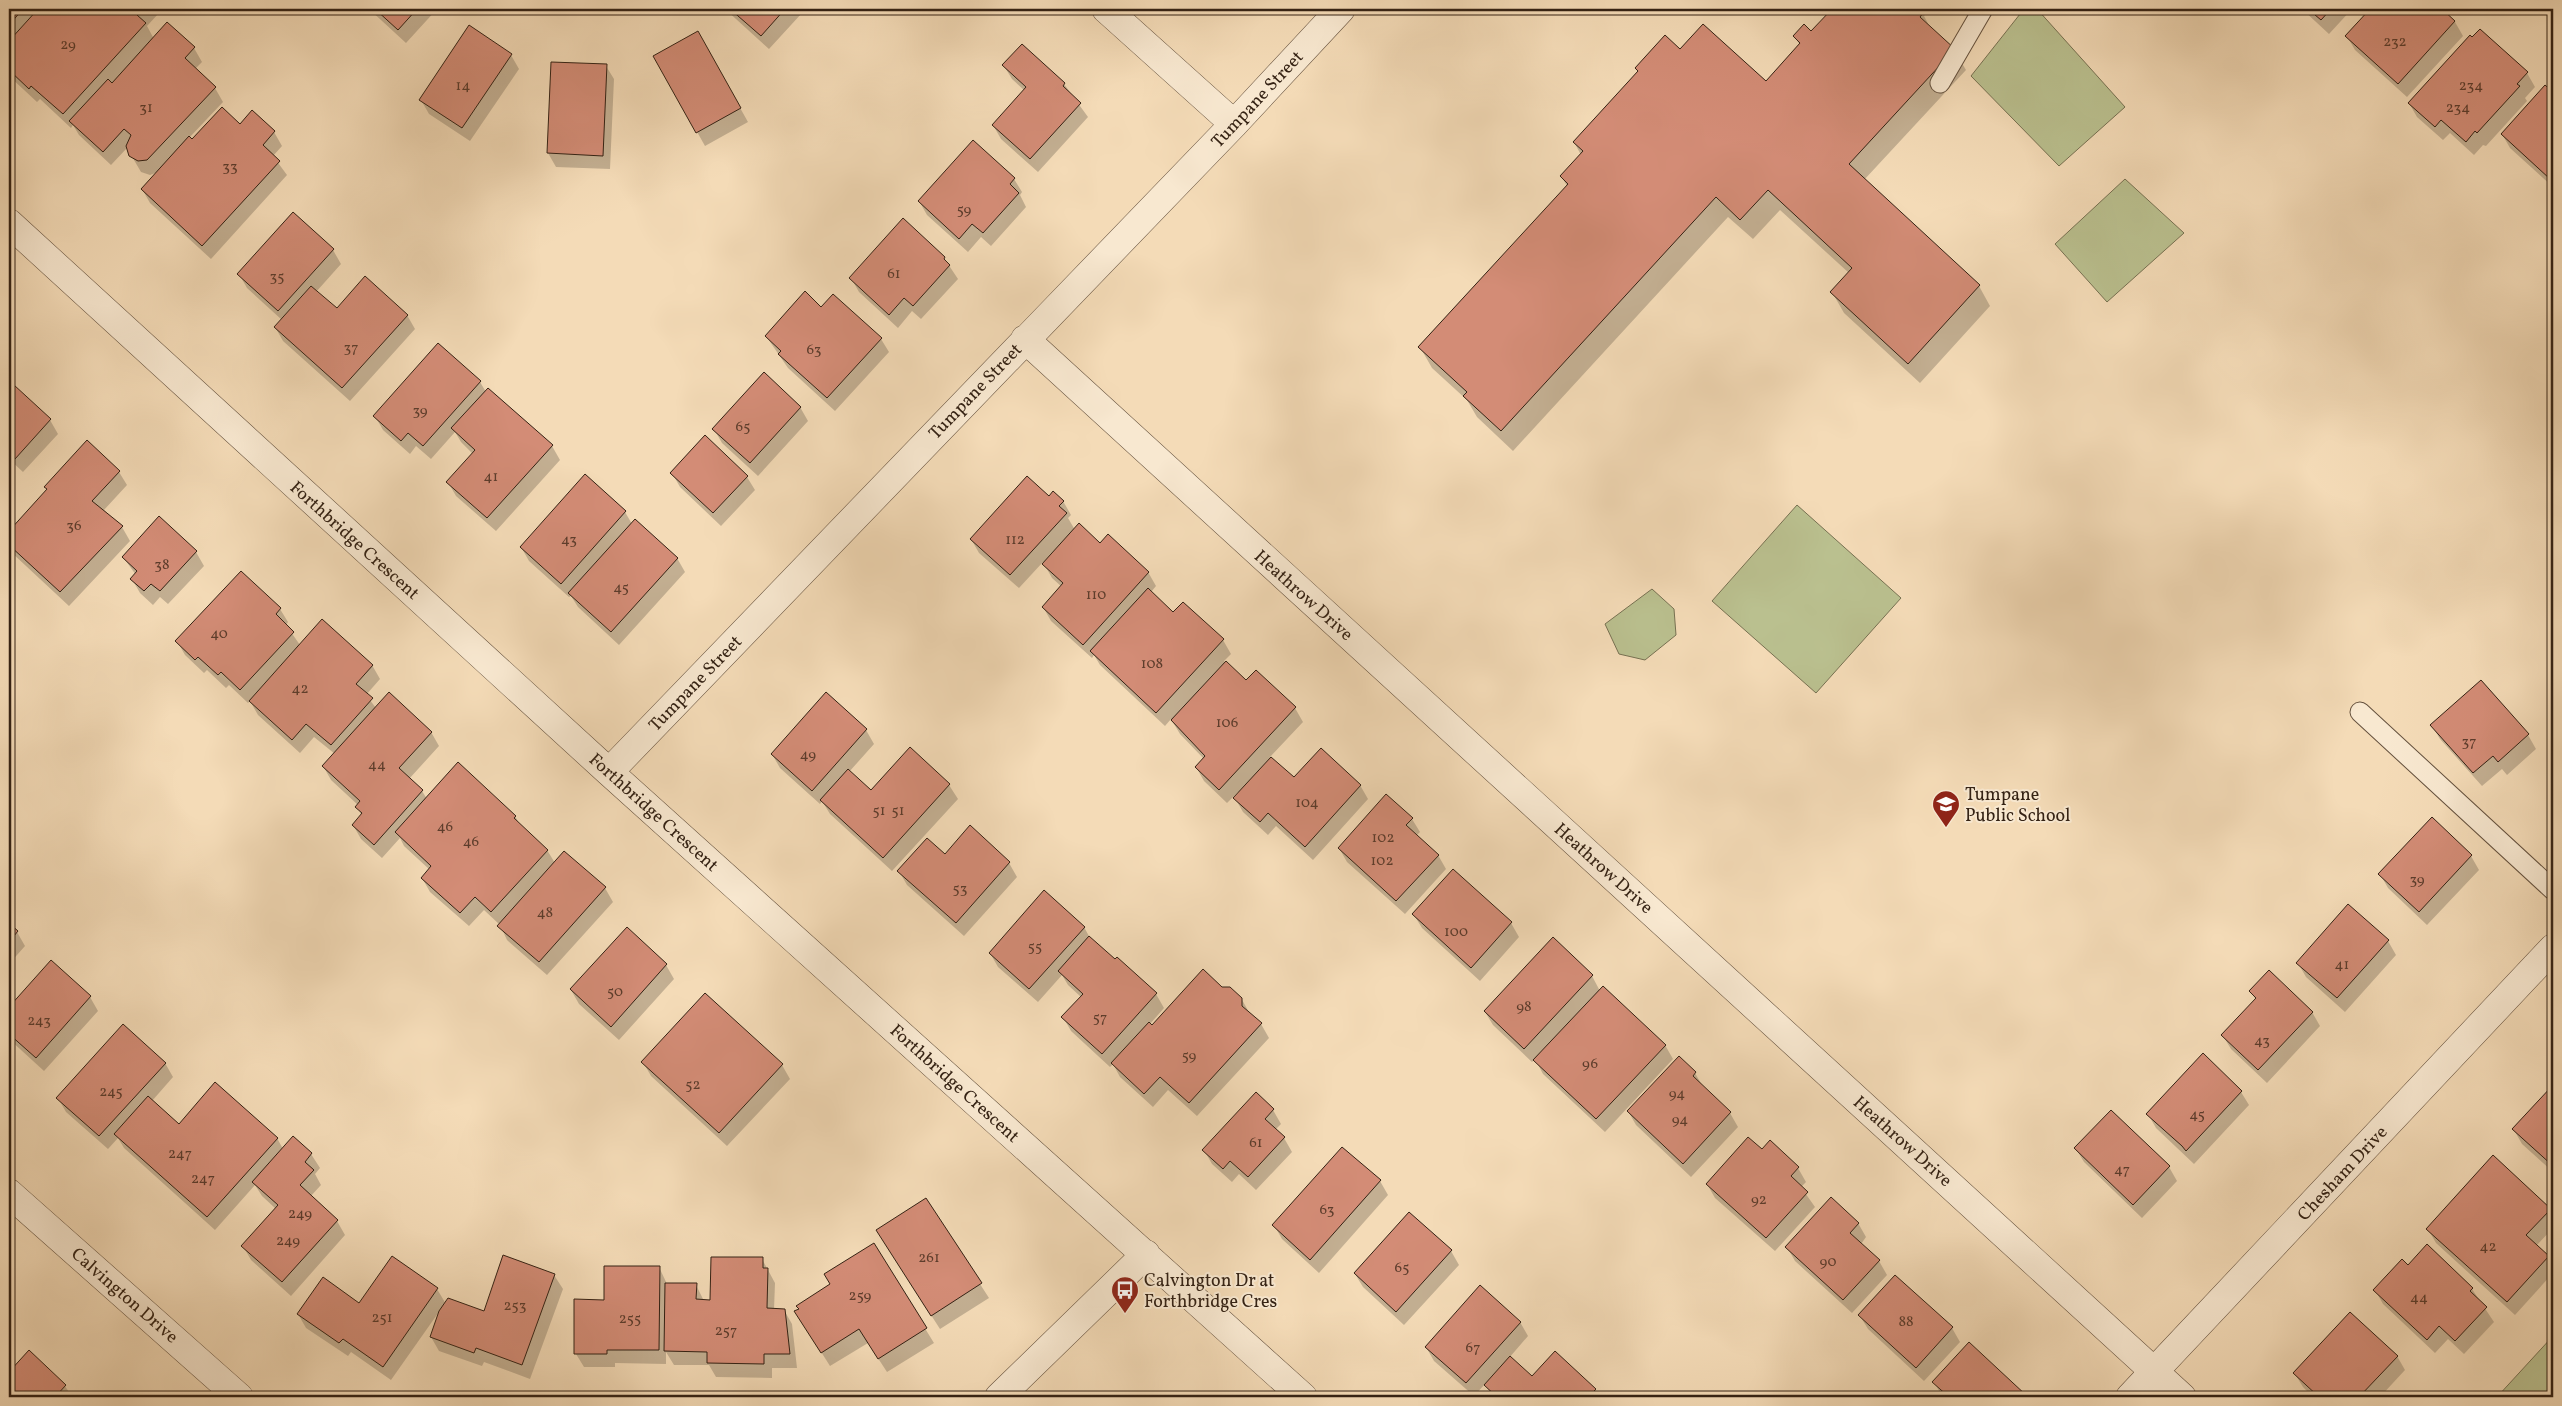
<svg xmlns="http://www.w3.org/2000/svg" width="2562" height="1406" font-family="Vollkorn,serif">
<rect width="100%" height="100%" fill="#f4dbb7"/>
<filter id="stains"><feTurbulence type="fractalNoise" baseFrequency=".004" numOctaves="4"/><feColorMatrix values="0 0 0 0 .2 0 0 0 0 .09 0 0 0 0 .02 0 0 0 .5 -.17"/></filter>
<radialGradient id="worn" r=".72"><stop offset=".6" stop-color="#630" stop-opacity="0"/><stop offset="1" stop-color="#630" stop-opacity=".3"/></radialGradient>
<path fill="#bac08f" stroke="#777152" d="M2024 9H2037L2125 107 2059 166 1971 76Z
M2125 179 2184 233 2107 302 2055 244Z
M1797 505 1901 598 1816 693 1712 601Z
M1652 589 1674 609 1676 635 1645 660 1619 654 1605 624Z
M2553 1336V1397H2497Z"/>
<path fill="#0003" d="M9 9H157L159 13 147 26 154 39 194 48 202 62 195 69 215 88 223 102 189 138 192 141 240 125 252 112 274 132 282 146 273 156 287 175 211 259 150 203 142 189 158 172 150 175 141 172 127 148 111 165 79 135 73 125 71 128 40 99 37 102 9 76Z
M369 9H437L406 43Z
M725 9H800L802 13 769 49Z
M1834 9H1931L1924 16 1931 29 1954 50 1966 70 1864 180 1979 286 1990 306 1920 383 1844 313 1832 292 1849 273 1780 210 1753 239 1728 217 1513 451 1477 417 1467 400 1432 368 1420 347 1567 186 1561 176 1581 155 1574 142 1639 73 1636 69 1680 51 1766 83 1800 45 1794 36 1812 33Z
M2302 9H2352L2329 34Z
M2372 9H2440L2455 22 2463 36 2407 97 2355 50 2347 36Z
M2480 30 2527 73 2535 87 2525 98 2527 101 2486 146 2483 145 2474 155 2450 133 2443 140 2417 117 2409 103Z
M698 33 748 122 705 146 655 57Z
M1022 46 1064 84 1088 117 1038 172 1001 139 993 125 1025 91 1012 79 1004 66Z
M511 55 519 69 470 141 429 114 421 100Z
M552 63 606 66 614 79 610 169 556 167 548 153Z
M2545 87 2553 94V187L2510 148 2502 134Z
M1014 179 1022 192 1020 195 1026 207 991 246 981 237 968 252 927 215 919 201Z
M333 250 341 264 316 292 337 310 407 315 415 329 350 401 283 341 275 327 282 320 247 288 239 274Z
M944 258 958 279 921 319 912 311 898 328 859 292 851 278Z
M821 309 881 339 889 352 835 411 788 368 766 336Z
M480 382 486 392 552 446 560 460 496 531 456 496 448 482 473 454 461 442 455 432 431 459 416 446 410 454 383 430 375 416Z
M14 387 50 420 58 434 23 472 9 459V393Z
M800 407 808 421 758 476 722 443 714 429Z
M119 472 127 485 104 510 122 527 130 541 69 606 11 552 9 548V533L48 491 46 487Z
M672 473 747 477 755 490 721 526 680 487Z
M585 476 625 512 632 524 677 558 685 572 619 645 578 607 571 596 569 597 529 561 521 547Z
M1049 498 1063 501 1071 515 1068 518 1075 530 1148 572 1156 586 1151 592 1173 614 1223 640 1231 654 1224 661 1246 682 1295 708 1303 722 1270 757 1294 779 1360 785 1368 799 1313 860 1276 826 1268 835 1243 812 1235 798 1239 793 1238 792 1227 803 1204 781 1196 767 1204 759 1180 734 1171 719 1165 726 1100 665 1094 655 1092 658 1051 621 1043 607 1062 587 1052 578 1043 562 1019 588 979 553 971 539Z
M196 552 204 566 168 604 160 597 153 605 140 593 132 579 136 575 123 557Z
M280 609 288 622 286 625 300 645 372 665 380 679 366 695 376 708 431 732 439 746 409 779 422 791 427 799 515 816 521 827 547 850 555 863 605 888 613 902 547 975 507 940 500 925 484 910 469 926 430 892 422 878 430 870 404 846 400 838 382 858 361 839 353 825 362 816 357 807 358 805 331 780 323 766 335 754 314 737 300 753 258 715 250 701 248 703 229 685 226 688 207 670 204 673 185 655 177 641Z
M2481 682 2528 735 2536 749 2507 775 2502 769 2482 786 2440 739 2432 726Z
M866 730 874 744 849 772 871 792 910 749 949 785 958 799 892 871 830 814 822 801 820 804 780 768 772 754Z
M1412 819 1420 832 1416 836 1438 855 1446 869 1405 914 1347 862 1339 848Z
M2432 819 2471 856 2479 870 2427 925 2388 888 2380 874Z
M970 827 1009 863 1017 877 964 936 907 885 899 871 945 856Z
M2348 906 2388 941 2396 955 2345 1012 2306 977 2298 963Z
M1414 915 1511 923 1519 937 1480 981 1422 928Z
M9 924 17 932 25 946 9 964Z
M1084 927 1090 938 1115 960 1117 958 1156 994 1164 1008 1150 1024 1152 1027 1222 989 1241 998 1250 1014 1261 1024 1269 1038 1197 1116 1168 1090 1153 1107 1120 1077 1113 1064 1110 1067 1071 1031 1063 1017 1081 997 1068 985 1062 975 1038 1002 998 967 990 953Z
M627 928 666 965 674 979 619 1040 579 1004 571 990Z
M51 962 90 997 98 1011 44 1071 9 1039V1009Z
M1592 976 1600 991 1665 1045 1673 1059 1605 1132 1543 1074 1535 1059 1532 1062 1493 1025 1485 1012Z
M2251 992 2312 1012 2320 1026 2267 1083 2231 1049 2223 1036 2256 1000Z
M643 1062 782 1065 790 1079 727 1146 651 1076Z
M165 1063 173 1077 152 1101 179 1125 277 1138 283 1149 293 1138 311 1154 320 1168 315 1174 321 1185 310 1197 337 1221 345 1235 291 1296 251 1260 243 1246 276 1209 262 1196 255 1185 215 1230 124 1148 118 1138 108 1149 66 1112 58 1098Z
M1695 1073 1703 1087 1730 1113 1738 1127 1691 1177 1636 1125 1628 1111Z
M2553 1087V1172L2522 1144 2514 1130Z
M2241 1092 2249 1105 2194 1164 2156 1128 2148 1114Z
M1257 1094 1273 1110 1281 1124 1275 1130 1284 1138 1292 1152 1256 1190 1239 1174 1232 1182 1212 1164 1204 1150Z
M2111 1112 2169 1167 2177 1181 2142 1218 2084 1162 2076 1149Z
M1762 1151 1798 1168 1806 1182 1801 1187 1815 1207 1775 1251 1715 1198 1707 1184Z
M1380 1181 1388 1195 1319 1273 1282 1239 1274 1225Z
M926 1200 989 1298 940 1329 886 1245Z
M2550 1209 2553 1215V1228L2536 1246 2548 1256 2553 1266V1273L2515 1315 2436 1243 2428 1229Z
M1858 1223 1866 1237 1861 1244 1879 1261 1887 1275 1852 1313 1795 1261 1787 1247Z
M873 1244 934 1343 887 1372 868 1343 830 1366 804 1325 832 1284Z
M2427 1246 2472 1289 2494 1322 2464 1354 2448 1339 2435 1353 2383 1304 2375 1290 2408 1266Z
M1451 1251 1459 1265 1404 1325 1363 1287 1355 1274Z
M762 1259 775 1283 774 1310H784L792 1324 797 1368H772V1378L716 1377 709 1365H674L666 1352V1364L615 1363V1367H584L576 1354 606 1301 659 1267 667 1284 696 1285 704 1301H711Z
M554 1275 563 1289 530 1379 484 1362 482 1366 439 1351 431 1337 441 1309 391 1380 351 1352 348 1356 306 1328 298 1314 360 1305 437 1289 446 1304 484 1313Z
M1895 1276 1952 1328 1960 1342 1924 1381 1868 1329 1860 1316Z
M1520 1322 1528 1336 1509 1358 1532 1378 1595 1389 1600 1397H1493L1485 1384 1474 1396 1434 1361 1426 1347Z
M1970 1344 2026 1397 1942 1396 1934 1382Z
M29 1352 65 1386 72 1397H9V1373Z
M2397 1356 2405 1370 2380 1397H2313L2303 1387 2295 1374Z"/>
<path fill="#d38c76" stroke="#342214" d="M9 9H23L9 25Z
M38 9H142L137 15 146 23 63 114 31 86 29 89 9 70V41Z
M375 9H417L398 30Z
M730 9H785L761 36Z
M1832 9H1919L1923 13 1920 17 1955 49 1849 164 1980 285 1908 364 1830 292 1852 268 1768 190 1740 220 1716 197 1501 431 1463 396 1467 392 1418 347 1568 184 1560 176 1583 151 1573 142 1638 71 1635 68 1665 35 1680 49 1703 24 1766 81 1800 43 1793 36 1804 24 1811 31Z
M2308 9H2331L2321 20Z
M2370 9H2442L2455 21 2398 84 2345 36Z
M167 22 195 47 185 58 216 87 147 160 138 161 129 156 126 146 131 135 124 129 103 152 69 121 108 79 112 83Z
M469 25 512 54 462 128 419 100Z
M2480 29 2528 72 2517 84 2520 86 2477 133 2475 131 2466 142 2441 120 2435 127 2408 103 2470 35 2472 37Z
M698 31 741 108 696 133 653 56Z
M1022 44 1065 83 1063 86 1081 103 1030 159 992 125 1026 87 1002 65Z
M551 62 607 64 603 156 547 153Z
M2545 85 2553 92V176L2550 179 2501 134Z
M222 107 240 124 252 110 275 131 263 145 280 161 202 246 141 189 189 136 192 139Z
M973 140 1015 178 1010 184 1019 193 983 233 972 224 959 239 918 201Z
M293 212 334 249 278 311 237 274Z
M903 218 945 257 944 259 950 265 913 306 904 298 889 315 849 278Z
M365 276 408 315 342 388 274 327 311 286 337 308Z
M805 291 821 307 833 294 882 338 827 398 778 354 781 351 765 336Z
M438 343 481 381 423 446 408 433 401 441 373 416Z
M764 372 801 407 750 463 712 429Z
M14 385 51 419 15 459 9 453V391Z
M488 388 553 445 487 518 446 482 475 450 451 428Z
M705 435 748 476 713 513 670 473Z
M87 440 120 471 92 501 123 526 60 592 9 545V531L47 489 44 487Z
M585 474 626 511 561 584 520 547Z
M1027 476 1049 496 1053 491 1064 501 1059 506 1067 513 1010 575 970 539Z
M159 516 197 551 160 591 151 584 144 591 130 579 137 571 122 557Z
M635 519 678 558 611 632 568 593Z
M1079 523 1100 543 1108 534 1149 572 1083 645 1042 607 1063 583 1042 564Z
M241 571 281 608 276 614 294 632 240 690 221 672 218 675 198 657 195 660 175 641Z
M1148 588 1173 612 1183 602 1224 639 1156 713 1090 651Z
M322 619 373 665 356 684 373 698 331 745 306 724 292 740 249 701Z
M1226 661 1246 680 1256 670 1296 707 1219 790 1195 767 1205 756 1171 720Z
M2481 680 2529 734 2498 762 2493 756 2473 773 2430 725Z
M389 692 432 732 399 768 423 790 374 845 352 825 362 813 355 807 360 801 322 766Z
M826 692 867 729 812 791 771 754Z
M910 747 950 784 883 858 820 800 848 769 871 790Z
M1321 748 1361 785 1305 847 1268 813 1260 822 1233 798 1271 757 1294 777Z
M458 762 516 816 514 818 548 850 491 912 475 897 460 913 421 878 431 866 395 832Z
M1386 794 1413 818 1406 825 1439 855 1396 901 1338 848Z
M2432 817 2472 855 2419 912 2378 874Z
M970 825 1010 862 956 923 897 871 927 838 945 854Z
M564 851 606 887 539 962 497 926Z
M1453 869 1512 922 1471 968 1412 914Z
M1044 890 1085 927 1029 989 989 953Z
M2348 904 2389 940 2337 998 2296 963Z
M9 923 18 931 9 942Z
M627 927 667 964 611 1027 570 989Z
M1089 936 1115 959 1117 957 1157 993 1102 1054 1061 1017 1083 994 1058 971Z
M1553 937 1593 975 1524 1049 1484 1011Z
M51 960 91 996 36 1058 9 1034V1007Z
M1203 969 1222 987H1230L1242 998V1006L1262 1023 1189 1103 1160 1077 1144 1094 1111 1063 1149 1022 1152 1025Z
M2269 970 2313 1012 2258 1070 2221 1035 2256 998 2249 991Z
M1603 986 1666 1045 1596 1119 1533 1060Z
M705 993 783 1064 719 1133 641 1062Z
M123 1024 166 1063 99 1136 56 1098Z
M2203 1053 2242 1091 2186 1151 2182 1146 2146 1114Z
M1679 1056 1696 1072 1693 1076 1731 1112 1683 1164 1627 1111Z
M215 1082 278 1138 207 1217 114 1134 148 1096 179 1124Z
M2553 1085V1166L2512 1129Z
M1256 1092 1274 1109 1265 1119 1285 1137 1248 1177 1230 1161 1223 1169 1202 1150Z
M2111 1110 2170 1166 2133 1205 2074 1148Z
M293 1136 312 1153 305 1162 314 1170 300 1185 338 1220 282 1282 241 1246 278 1205 252 1182Z
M1748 1137 1762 1149 1770 1140 1799 1167 1791 1176 1808 1192 1766 1238 1706 1184Z
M1342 1147 1381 1180 1310 1260 1272 1225Z
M2493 1155 2551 1209 2526 1235 2549 1256 2507 1302 2426 1229Z
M1831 1197 1859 1223 1850 1233 1880 1260 1843 1300 1785 1247Z
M926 1198 982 1283 931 1316 876 1230Z
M1409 1212 1452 1250 1396 1312 1354 1273Z
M874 1243 927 1328 878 1359 859 1329 821 1353 794 1311 799 1309 796 1306 830 1284 824 1274Z
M2427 1244 2473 1288 2470 1291 2487 1307 2455 1341 2439 1326 2427 1340 2373 1290 2402 1259 2408 1265Z
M503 1255 555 1274 522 1365 476 1348 474 1353 430 1337 439 1311 448 1298 484 1311Z
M392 1256 438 1288 383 1367 343 1339 339 1343 297 1314 323 1277 359 1303Z
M711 1257H763V1268H768L767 1308 785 1309 790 1354H764V1364L707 1363V1352L664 1351 665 1283H697L696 1299 710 1300Z
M604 1266H660L659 1350H607V1354H574V1299L604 1300Z
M1895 1275 1953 1327 1916 1368 1858 1315Z
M1480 1285 1521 1322 1466 1383 1425 1347Z
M2350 1312 2398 1356 2359 1397H2319L2293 1373Z
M1969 1342 2027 1396 2026 1397H1949L1932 1382Z
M29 1350 66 1385 55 1397H9V1372Z
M1555 1351 1596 1389 1588 1397H1497L1484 1385 1510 1356 1532 1376Z"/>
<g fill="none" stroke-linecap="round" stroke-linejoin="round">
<g stroke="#64503d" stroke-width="21">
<path id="service" d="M1940 83 1983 9
M2360 712 2553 890"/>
</g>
<g stroke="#64503d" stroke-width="29">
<path id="minor" d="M1106 9 1234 124
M9 223 609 772 1303 1397
M1025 339 2182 1397
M609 772 1234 124 1341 9
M9 1193 239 1397
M999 1397 1146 1254
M2130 1397 2553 948"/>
</g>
<use href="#service" stroke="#f8e8d0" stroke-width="19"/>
<use href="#minor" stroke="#f8e8d0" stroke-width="28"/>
</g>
<defs>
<g id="school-pin" transform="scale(1.4375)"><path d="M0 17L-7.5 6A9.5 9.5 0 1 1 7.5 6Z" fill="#8f2418" stroke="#f8e8d0"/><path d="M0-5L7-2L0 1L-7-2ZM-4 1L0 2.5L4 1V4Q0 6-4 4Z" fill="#fff"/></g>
<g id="bus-pin" transform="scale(1.4375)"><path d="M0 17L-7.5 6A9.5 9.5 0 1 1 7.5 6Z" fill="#8f2418" stroke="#f8e8d0"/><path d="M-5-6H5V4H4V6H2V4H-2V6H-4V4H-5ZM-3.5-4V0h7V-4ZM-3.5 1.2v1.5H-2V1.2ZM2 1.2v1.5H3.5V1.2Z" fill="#fff"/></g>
</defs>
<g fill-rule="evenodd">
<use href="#school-pin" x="1946" y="804"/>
<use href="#bus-pin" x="1125" y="1290"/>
</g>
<g text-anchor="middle" stroke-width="4" stroke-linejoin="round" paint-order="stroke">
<g font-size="15" fill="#5c3c2c">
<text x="2395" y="46">232</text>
<text x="68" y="49">29</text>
<text x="463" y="90">14</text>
<text x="2471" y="90">234</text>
<text x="146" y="112">31</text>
<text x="2458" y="112">234</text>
<text x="230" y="171">33</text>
<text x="964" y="214">59</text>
<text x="894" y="278">61</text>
<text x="277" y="281">35</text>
<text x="351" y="352">37</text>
<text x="814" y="354">63</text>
<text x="420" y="415">39</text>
<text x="743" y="431">65</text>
<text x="491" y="481">41</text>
<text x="74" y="530">36</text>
<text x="569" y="544">43</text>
<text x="1015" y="544">112</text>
<text x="162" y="569">38</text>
<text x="621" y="592">45</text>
<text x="1096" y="599">110</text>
<text x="219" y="638">40</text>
<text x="1152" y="668">108</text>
<text x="300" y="693">42</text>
<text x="1227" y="727">106</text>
<text x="2469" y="746">37</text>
<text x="808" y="759">49</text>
<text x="377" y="769">44</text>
<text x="1307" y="807">104</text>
<text x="879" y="815">51</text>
<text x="898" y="815">51</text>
<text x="445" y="831">46</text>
<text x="1383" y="842">102</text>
<text x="471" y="846">46</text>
<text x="1382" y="865">102</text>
<text x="2417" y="884">39</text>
<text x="960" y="893">53</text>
<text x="545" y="917">48</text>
<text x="1456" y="936">100</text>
<text x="1035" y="951">55</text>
<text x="2342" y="969">41</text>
<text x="615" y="996">50</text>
<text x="1524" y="1011">98</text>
<text x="1100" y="1022">57</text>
<text x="39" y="1025">243</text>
<text x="2262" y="1045">43</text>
<text x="1189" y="1060">59</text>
<text x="1590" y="1068">96</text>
<text x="693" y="1089">52</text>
<text x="111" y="1096">245</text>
<text x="1677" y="1098">94</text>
<text x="2197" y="1119">45</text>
<text x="1680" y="1124">94</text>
<text x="1256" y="1147">61</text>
<text x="180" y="1158">247</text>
<text x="2122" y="1174">47</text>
<text x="203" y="1183">247</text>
<text x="1759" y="1204">92</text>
<text x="1327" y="1214">63</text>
<text x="300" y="1218">249</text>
<text x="288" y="1245">249</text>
<text x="2488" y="1251">42</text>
<text x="929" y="1262">261</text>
<text x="1828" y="1266">90</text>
<text x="1402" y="1272">65</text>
<text x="860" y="1300">259</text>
<text x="2419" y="1302">44</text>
<text x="515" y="1310">253</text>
<text x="382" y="1322">251</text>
<text x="630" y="1323">255</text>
<text x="1906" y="1326">88</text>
<text x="726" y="1335">257</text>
<text x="1473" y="1352">67</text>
</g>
<g font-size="18" fill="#342214" stroke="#f8e8d0">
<text transform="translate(1257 99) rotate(-47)" y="6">Tumpane Street</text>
<text transform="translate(975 391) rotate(-46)" y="6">Tumpane Street</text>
<text transform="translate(355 540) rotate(42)" y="6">Forthbridge Crescent</text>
<text transform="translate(1304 595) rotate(42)" y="6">Heathrow Drive</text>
<text transform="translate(695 683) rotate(-46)" y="6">Tumpane Street</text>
<text transform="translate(654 812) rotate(42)" y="6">Forthbridge Crescent</text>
<text transform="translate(1604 868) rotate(42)" y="6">Heathrow Drive</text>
<text transform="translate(955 1083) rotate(42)" y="6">Forthbridge Crescent</text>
<text transform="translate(1903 1141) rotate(42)" y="6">Heathrow Drive</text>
<text transform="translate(2342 1173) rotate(-47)" y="6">Chesham Drive</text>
<text transform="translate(125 1295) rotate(41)" y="6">Calvington Drive</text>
</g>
<g font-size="18" fill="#342214" stroke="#f8e8d0" text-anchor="start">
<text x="1965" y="800">Tumpane<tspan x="1965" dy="21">Public School</tspan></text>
<text x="1144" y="1286">Calvington Dr at<tspan x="1144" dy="21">Forthbridge Cres</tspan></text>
</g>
</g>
<rect width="2562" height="1406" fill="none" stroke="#f4dbb7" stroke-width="30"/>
<rect x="10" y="10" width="2542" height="1386" fill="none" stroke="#342214" stroke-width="2.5"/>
<rect x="15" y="15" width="2532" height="1376" fill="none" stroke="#342214"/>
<rect width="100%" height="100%" filter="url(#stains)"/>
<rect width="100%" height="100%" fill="url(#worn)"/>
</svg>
